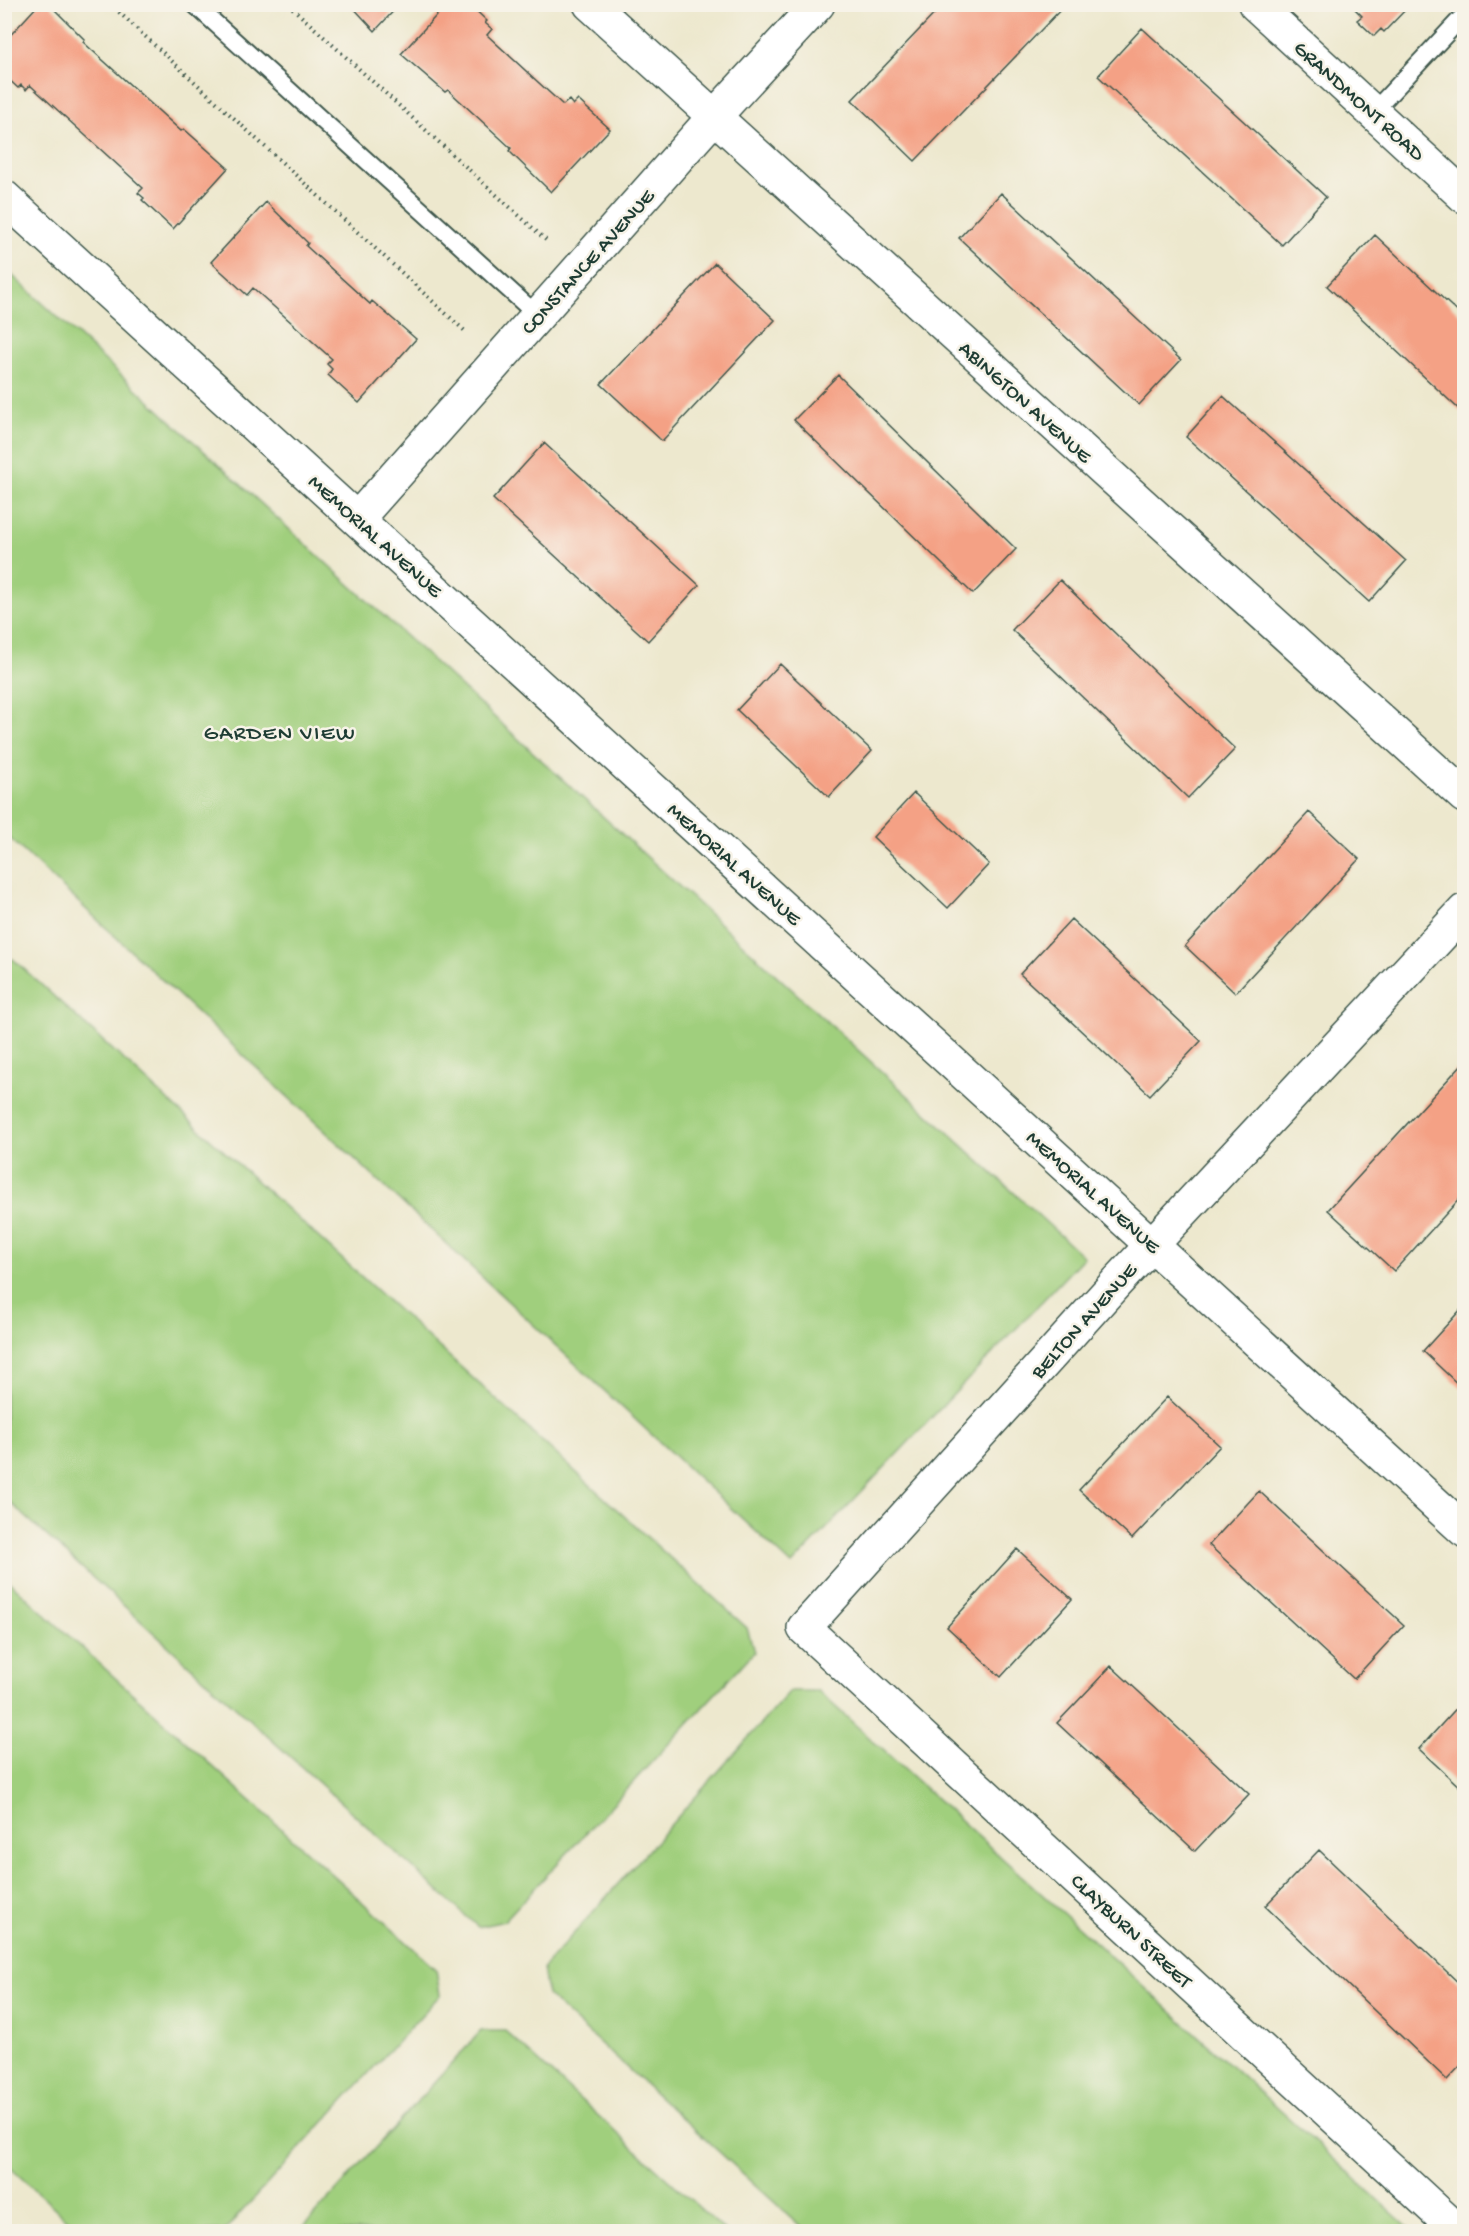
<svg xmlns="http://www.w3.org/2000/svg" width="1469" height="2236" font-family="'Gochi Hand',sans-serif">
<rect width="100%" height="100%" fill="#f7f3e8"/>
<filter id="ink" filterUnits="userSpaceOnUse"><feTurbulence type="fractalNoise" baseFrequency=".0167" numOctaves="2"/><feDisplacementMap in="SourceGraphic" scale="12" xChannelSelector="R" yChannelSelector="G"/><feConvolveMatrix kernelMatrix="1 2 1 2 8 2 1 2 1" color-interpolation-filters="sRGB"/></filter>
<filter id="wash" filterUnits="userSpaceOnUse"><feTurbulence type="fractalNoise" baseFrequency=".008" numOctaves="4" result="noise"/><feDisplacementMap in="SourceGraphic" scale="24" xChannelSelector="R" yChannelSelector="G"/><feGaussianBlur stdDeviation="1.35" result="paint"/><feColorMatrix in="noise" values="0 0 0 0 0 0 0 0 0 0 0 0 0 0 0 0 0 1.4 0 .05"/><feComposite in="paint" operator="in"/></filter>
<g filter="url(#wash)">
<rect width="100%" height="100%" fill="#ede8ce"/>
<path fill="#a0cf7d" stroke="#608658" stroke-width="1.5" d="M4 268 1084 1257 792 1565 5 834Z
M13 959 747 1628 754 1652 504 1921 478 1927 5 1498 4 961Z
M4 1577 436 1969 440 1995 224 2231H80L5 2163Z
M790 1691H818L1413 2231H806L547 1995 543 1968Z
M481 2031H505L725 2231H300Z"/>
<g id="blocks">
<path fill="#f4a185" d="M39 4H49L85 40 83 42 181 131 184 129 228 168 173 229 142 200 144 198 138 193 143 188 30 85 26 90 21 85 18 88 4 75V42Z
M350 4H400L375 31Z
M447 4H469L487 21 485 23 492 29 487 35 563 105 569 100 573 105 578 100 610 129 551 192 509 151 511 148 448 90 445 92 401 54Z
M944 4H1066L915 161 852 100Z
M1350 4H1407L1409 6 1384 32 1381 29 1374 36 1357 20 1362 16Z
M1142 28 1326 197 1282 245 1098 76Z
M1001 193 1181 360 1139 405 959 238Z
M266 202 308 243 306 246 370 304 372 301 416 339 359 403 328 375 332 369 327 364 332 359 253 288 247 295 211 262Z
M1375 235 1464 318V414L1327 286Z
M715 263 775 320 662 441 601 384Z
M838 375 1016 549 973 594 794 420Z
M1223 396 1406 561 1369 602 1186 437Z
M544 443 699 585 648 641 493 499Z
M1060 580 1235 749 1188 798 1012 630Z
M780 664 872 751 829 797 737 710Z
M914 793 989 864 948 908 873 837Z
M1309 812 1359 859 1235 993 1185 946Z
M1071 919 1201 1041 1150 1095 1020 974Z
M1464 1062V1194L1394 1271 1328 1210Z
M1464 1306V1390L1423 1351Z
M1167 1397 1220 1446 1132 1539 1079 1490Z
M1259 1491 1404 1625 1354 1679 1209 1545Z
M1017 1549 1072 1599 1001 1677 947 1627Z
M1111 1666 1249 1794 1195 1851 1057 1723Z
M1464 1700V1791L1419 1749Z
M1319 1850 1464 1988V2062L1447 2080 1265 1906Z"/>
</g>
</g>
<g filter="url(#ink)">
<use href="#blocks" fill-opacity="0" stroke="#3e574b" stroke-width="1.5"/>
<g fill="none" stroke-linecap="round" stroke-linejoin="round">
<g stroke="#3e574b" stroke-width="20">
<path id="lane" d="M194 4 538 316
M1373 112 1464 15"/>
</g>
<g stroke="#3e574b" stroke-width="36">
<path id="street" d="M590 4 1464 796
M1255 4 1464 196
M4 197 1464 1530
M357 519 713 118 818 4
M1459 2232 804 1628 1117 1282 1464 911"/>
</g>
<path stroke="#3e574b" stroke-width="4" stroke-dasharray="1.5 4.5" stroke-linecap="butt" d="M110 4 466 332
M288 4 548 242"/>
<use href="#lane" stroke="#fff" stroke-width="16"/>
<use href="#street" stroke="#fff" stroke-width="33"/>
</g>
</g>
<g text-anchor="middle" stroke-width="5" stroke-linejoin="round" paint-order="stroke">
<g font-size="21" fill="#1f3d34" stroke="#f7f3e8">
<text transform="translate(1360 100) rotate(42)" y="7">GRANDMONT ROAD</text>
<text transform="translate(587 261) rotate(-48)" y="7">CONSTANCE AVENUE</text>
<text transform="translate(1026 401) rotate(42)" y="7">ABINGTON AVENUE</text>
<text transform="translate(376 535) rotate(42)" y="7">MEMORIAL AVENUE</text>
<text transform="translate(735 863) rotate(42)" y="7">MEMORIAL AVENUE</text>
<text transform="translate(1094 1191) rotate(42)" y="7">MEMORIAL AVENUE</text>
<text transform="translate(1083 1320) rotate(-48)" y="7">BELTON AVENUE</text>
<text transform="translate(1132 1930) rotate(43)" y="7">CLAYBURN STREET</text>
</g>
<g font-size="22" letter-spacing="1.5" fill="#1f3d34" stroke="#f7f3e8">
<text x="280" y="739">GARDEN VIEW</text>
</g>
</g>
<rect width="1469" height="2236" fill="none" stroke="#f7f3e8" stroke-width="24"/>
</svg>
